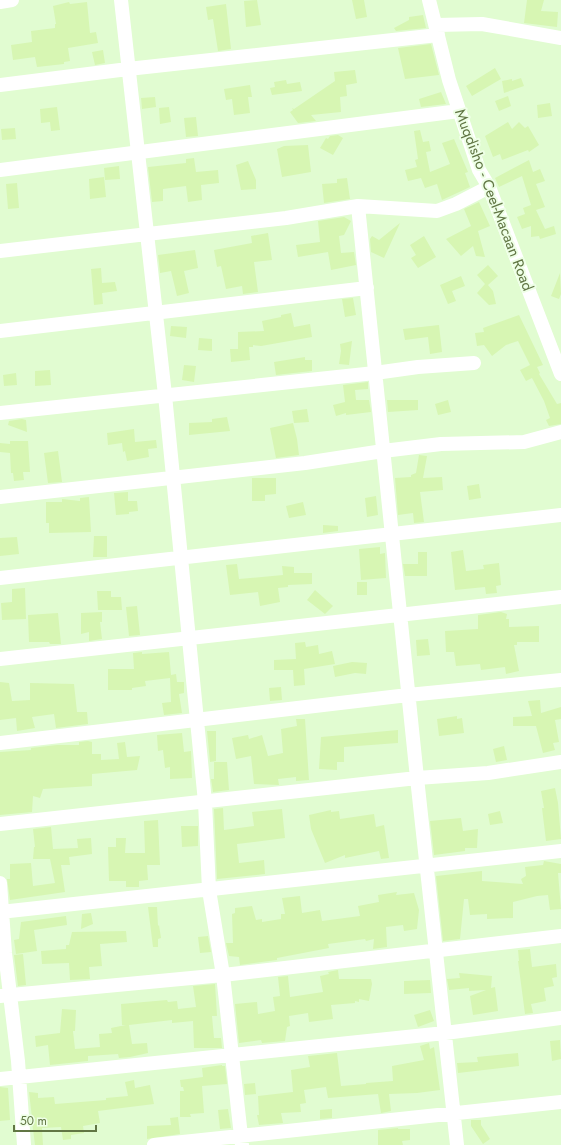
<svg xmlns="http://www.w3.org/2000/svg" width="561" height="1145" font-family="Jost,sans-serif">
<rect width="100%" height="100%" fill="#e8fedd"/>
<path fill="#e1fcd1" d="M0 0H561V1145H0Z"/>
<path fill="#d7f6b3" d="M257 0 261 25 246 27 244 1Z
M352 0H364L367 17 356 19Z
M527 0H544L541 11 558 12 557 27 524 23Z
M69 2 70 4 87 2 90 33 96 32 98 43 68 48 70 61 64 62V64L37 67 35 57 13 60 11 45 32 42 31 31 55 28V24H56L53 6Z
M226 4 231 49 218 51 213 19 208 20 206 7Z
M423 15 426 28 396 31 394 28 409 20V17Z
M431 44 439 75 405 79 398 48Z
M103 50 105 63 95 65 92 52Z
M495 68 501 79 472 96 466 86Z
M355 70 357 83 346 85 347 96 340 97 341 112 311 115 316 121 298 123 290 112 293 110 292 108 294 109 335 81 334 72Z
M521 78 524 86 504 93 502 81 512 79V81Z
M286 80 287 84 300 82 302 91 272 95 270 88 275 87 274 82Z
M250 85 252 97H248L250 113 234 115 232 99 226 100 224 89Z
M441 92 446 104 421 107 419 99Z
M508 96 511 106 499 111 495 101Z
M155 97 156 107 142 109 141 98Z
M550 103 552 116 538 118 537 105Z
M57 107 60 130 51 131 50 122 41 123 40 109Z
M169 107 171 122 160 124 159 108Z
M196 117 198 136 186 137 184 118Z
M508 122 512 129 519 122 525 128 528 126 539 145 529 152 528 150 502 160 500 154 493 157 485 136Z
M15 128 16 139 2 140 1 129Z
M420 130 423 142 429 141 431 151 426 152 430 172 450 164 442 143 454 139 468 172 465 173 470 187 442 200 437 184 425 188 421 178 408 181 405 170 417 167 415 160 418 159 414 131Z
M338 135 343 138 333 155 320 148 326 138 328 139 330 136Z
M308 145 311 172 282 177 277 149 284 146Z
M194 158 196 172 218 170 219 183 201 185 202 200 188 202 186 186 163 189V201L152 202 148 167 186 163V159Z
M529 160 533 172 540 169 545 181 536 184 545 207 536 210 545 229 554 226 556 234 540 239 539 236 531 237V226L522 229 517 217 525 214 523 208 531 205 522 176 499 187 495 178Z
M248 161 256 180V189L241 190 236 165Z
M119 166 120 179 105 180 104 168Z
M104 177 106 197 90 199 89 179Z
M347 178 350 199 324 203 322 184 337 183V179Z
M17 183 19 208 8 209 6 184Z
M479 202 490 226 478 231 485 257 476 256 473 246 461 256 446 239 471 226 464 209Z
M344 217 351 221 344 235 339 236 341 253 354 252 356 265 331 270 328 252 298 257 296 245 320 242 318 221Z
M400 223 384 258 371 252 370 239 372 236 379 240Z
M268 233 272 260 254 262 258 292 243 294 242 286 226 289 221 266 217 267 214 250 252 243 251 236Z
M424 236 436 257 418 268 411 258 416 255 410 245Z
M195 250 198 268 184 271 189 293 177 296 171 271 160 273 158 255Z
M488 265 498 276 488 285 493 291 496 304 489 305 477 293 485 284 477 275Z
M101 268 102 283 115 282 117 291 102 293 103 304 94 305 91 269Z
M560 273 561 294 559 299 551 296Z
M461 276 465 286 452 291 456 301 448 304 440 285Z
M353 298 356 315 345 317 342 299Z
M291 313 294 327 310 324 312 337 261 346 253 345V347H249L250 360 231 362 230 349H238V332L264 331 262 321 281 317V315Z
M519 315 543 365 537 367 540 373 539 374 557 404 561 403V424L549 426 546 420 550 418 544 401 532 378 526 381 520 370 530 365 518 341 506 345 492 356 484 345 477 346 475 333 484 332 483 328Z
M439 325 442 352 430 354 428 337 405 340 403 329Z
M171 326 187 327 186 338 170 336Z
M199 338 212 339V351L198 350Z
M352 341 349 365 339 364 341 351 340 344Z
M305 357V360H312V371L276 375 274 362Z
M184 365 196 366 194 382 182 380Z
M50 370 51 385 35 386V371Z
M16 373 17 385 4 386 3 375Z
M368 382V389L355 390 356 400H369L371 412 346 415V413L336 416 333 405 345 402 343 385Z
M387 400H418V410L388 412Z
M448 400 451 412 438 415 435 404Z
M307 409 309 422 294 423 292 411Z
M227 417 230 431 189 435V423L212 422V419Z
M22 419 26 420 27 432 8 425 9 421Z
M293 423 297 439 299 455 276 458 270 428Z
M134 429 135 442 156 440 157 448 148 449 149 457 127 461 125 451 123 452 122 443 108 445 107 433Z
M10 441H28L30 472H23L24 480 14 481 13 473H11L10 453 0 452V443L10 444Z
M58 451 62 482 48 483 44 453Z
M419 455 427 456 423 478 442 477 443 490 420 492 424 522 414 523 413 513 398 515 395 478 411 477V475L416 473Z
M252 478H276V494L265 495V501H252Z
M479 484 481 498 469 500 467 486Z
M128 492V501H137L138 511 129 512V514L116 515 114 493Z
M376 496 378 515 367 517 365 498Z
M89 497 91 532 49 533V523H46V502H62V499L80 501V498Z
M303 502 306 515 289 518 286 506Z
M323 525 338 526V531L323 533Z
M94 536H107V557H93Z
M17 537 19 554 0 556V538Z
M380 547V554L385 553 386 578 361 580 359 549Z
M463 550 466 571 484 569 483 565 499 563 501 585 496 586 497 593 486 594 485 587 455 590 451 552Z
M418 552H427V576H405L403 564H418Z
M237 564 239 579 283 575 282 566 294 567V573H312V584L288 585V587L278 588 280 602 260 606 258 592 230 595 226 565Z
M357 582H367V595H357Z
M25 588 26 619 2 620 1 603 12 602V589Z
M315 590 333 606 325 614 307 600Z
M97 591H111V597H121L122 610H98Z
M137 606 140 635 129 636 126 607Z
M102 612V622H100L102 639 89 641V632L81 634V613Z
M501 612 507 614 506 619H509V627L539 626V642H517V645H514L519 671 506 674 505 667 481 670 480 664 456 666 454 652H446L445 631 478 629V615Z
M58 613 61 644H50L49 642H29L28 615Z
M428 639 430 655 417 656 416 640Z
M305 642 306 647 318 645 319 654 332 651 335 664 304 669 305 685 294 686 293 670H274V660L296 659 295 643Z
M142 652V654L169 652 171 675 176 674 177 682H184V693L179 694 182 713 164 715 162 703 171 702 170 678 145 681 146 686 132 688V690H108V669H134L133 653Z
M352 662 367 663 366 674 355 673 335 677 333 666Z
M0 682 9 683 12 701 30 700V683L74 684 77 712H87L88 724 56 728 54 714 32 717 35 728 17 731 16 718 0 720Z
M281 687 282 700 270 701 269 688Z
M540 700 541 713 561 707V719L555 720 559 742 553 743 555 750 543 753 536 726H513V717L532 716 528 701Z
M457 716V719L462 718 464 733 439 736 437 719Z
M296 719H305L309 780 296 781V777L278 779 279 785 254 784 251 756 236 759 232 738 248 735 249 739 262 735 268 756 283 753 281 729 297 726Z
M398 730V743L344 747V762H337V770L319 769 321 737Z
M207 731H216V761L210 762Z
M182 733 184 752 191 751 192 778 170 779V767L165 768 163 750 158 751 157 735Z
M88 741 92 742V754H101V760L119 759 117 743 125 742 127 757 140 756 137 770 92 774V786L43 789 40 798 33 796 32 812 0 815V752L31 750V748L57 745H79V742Z
M504 746 507 760 496 762 493 749Z
M214 762H227L229 790 213 792 211 779H214Z
M555 788 558 803 561 839 546 841 542 808H544L541 791Z
M223 808 224 830 254 826 252 812 282 809 285 838 237 844 239 863 264 860 265 874 217 879 214 809Z
M331 810V812L339 811 340 819 374 814 376 827 384 825 389 858 381 859 379 851 345 858V855L325 863 311 829 309 815Z
M500 811 503 823 490 825 488 814Z
M461 818 463 831 478 829 477 848H465V851L434 855 430 821Z
M158 820 160 865H147L148 880 139 881V887H126V881H109L108 847H116V838H126L125 853H145L144 821Z
M181 826H198V846L182 847Z
M51 827 53 849 78 848 77 839 91 838 92 854 69 857 70 865H61L65 892 10 900 7 879H10V864L31 863 33 886 55 883 50 859H33L34 847H35L33 829Z
M544 861 561 864V873H558L561 909 550 910 548 895 537 896 513 902V918L487 919V914L470 915 468 899H464L460 939 443 941 436 876 482 871V881L523 884 521 879 526 876 525 867 543 865Z
M397 892 396 895 414 893 419 910 417 929 404 931 403 925 386 927 387 947 373 949 374 939 366 941 365 939 328 944 329 948 277 958V960L240 965 239 957 229 956 226 943H233L232 914 235 913V908L252 906 256 920 262 919V922L281 919V914H285L282 898 300 896 302 913 320 910 322 921 360 916 358 906 379 902 378 895Z
M148 907H157L158 926 159 925 161 938 158 939V947H153Z
M91 913 93 924 81 929 82 914Z
M66 916 67 925 34 930 37 951 16 954 14 940 19 939 21 922Z
M126 931 127 942 100 944 102 966 89 967 90 979 70 980 69 963 42 964 41 951 66 949V945H69L72 932Z
M208 936 211 952 200 953 198 937Z
M530 949 532 967 556 964 557 977 552 978 554 986 544 988 546 1001 531 1004 533 1013 525 1014 518 961H519L518 950Z
M23 954 26 985 18 986 14 955Z
M338 970 339 979H371L372 984 369 1001 359 999V1002L355 1001V1003L331 1005 333 1019 309 1022 308 1013 289 1016 290 1026 287 1027 285 1041 262 1043 261 1040 239 1043 235 1004 257 1002 258 1014 275 1011 273 997 280 996 278 977 288 976 290 997 323 992 320 976 329 974 328 972Z
M459 973 492 976 491 988 495 987 498 1011 473 1015 470 996 486 990 469 991V988L449 990 447 979 460 978Z
M430 980 431 993 404 994V981Z
M215 984 217 1016H212L214 1038H221L222 1048H194L193 1021 172 1023V1020L129 1025 132 1044 147 1043 148 1053 130 1057 119 1058 118 1054 88 1056V1061L50 1065 48 1045 36 1047 35 1036 60 1033 62 1009 76 1010 75 1031H73L75 1049 100 1047 99 1034 112 1033 111 1028 126 1025H122L121 1004 167 1000 168 1002 177 1001 178 1009 196 1007 193 986Z
M430 1010 434 1021 418 1027 414 1015Z
M560 1040 561 1059 552 1061 550 1041Z
M429 1043 430 1049 434 1047 440 1090 417 1093 389 1094 391 1111 381 1113 378 1094 328 1098 326 1087 304 1090 306 1103 300 1104 301 1112 281 1113 283 1123 259 1125 257 1115H259L258 1096 293 1092 291 1070 310 1067 308 1056 337 1053 341 1086 366 1084V1083L393 1081 392 1066 424 1060 420 1046Z
M518 1053 519 1066 458 1073 457 1063 478 1062 477 1057Z
M222 1065V1066H225L227 1084 202 1086 204 1113 190 1114 191 1117H180V1091H184L183 1087H181L180 1080 203 1077 202 1068Z
M134 1080 135 1088 150 1085 154 1104 98 1111 100 1123 83 1126 84 1133 71 1135V1139L63 1140 61 1127 42 1128 43 1145H35L32 1121 36 1118H32L29 1092 38 1093V1098L54 1097 55 1104 106 1100V1098L128 1096 125 1082Z
M255 1083 256 1094 245 1095 244 1084Z
M0 1087 8 1088 10 1120 0 1121Z
M228 1109 231 1128 220 1129 218 1110Z
M332 1109V1118L320 1119V1110Z
M178 1117 180 1134 147 1139V1126L171 1125 170 1118Z
M471 1120H481V1125L490 1139 483 1144 471 1126Z
M398 1128V1129H410V1140L402 1141 403 1145H378V1130Z"/>
<g fill="none" stroke-linecap="round" stroke-linejoin="round">
<path stroke="#fff" stroke-width="14" d="M121 0 165 395 205 802 209 890 223 975 242 1145
M429 0 449 80 479 170 489 187 561 374
M0 2 12 0
M436 25 482 24 561 38
M0 85 128 69 438 35
M0 170 459 111
M358 206 417 778 457 1145
M0 251 286 218 358 206 437 211 456 204 489 187
M0 331 367 288
M0 413 375 373 418 367 474 363
M0 497 305 463 383 451 441 444 524 442 561 432
M0 578 561 515
M0 659 561 597
M0 743 408 695 561 680
M0 824 417 778 488 773 561 762
M0 883 5 953 18 1061 24 1145
M0 912 561 851
M0 996 223 975 561 936
M0 1079 445 1033 561 1018
M154 1145 561 1102"/>
</g>
<g text-anchor="middle" stroke-width="4" stroke-linejoin="round" paint-order="stroke">
<g font-size="15" fill="#617644" stroke="#eeffe6">
<text transform="translate(494 200) rotate(69)" y="5">Muqdisho - Ceel-Macaan Road</text>
</g>
</g>
<path d="M14 1125v6h82v-6" fill="none" stroke="#617644" stroke-width="2"/>
<text x="20" y="1125" font-size="12" fill="#617644" stroke="#eeffe6" stroke-width="3" paint-order="stroke">50 m</text>
</svg>
